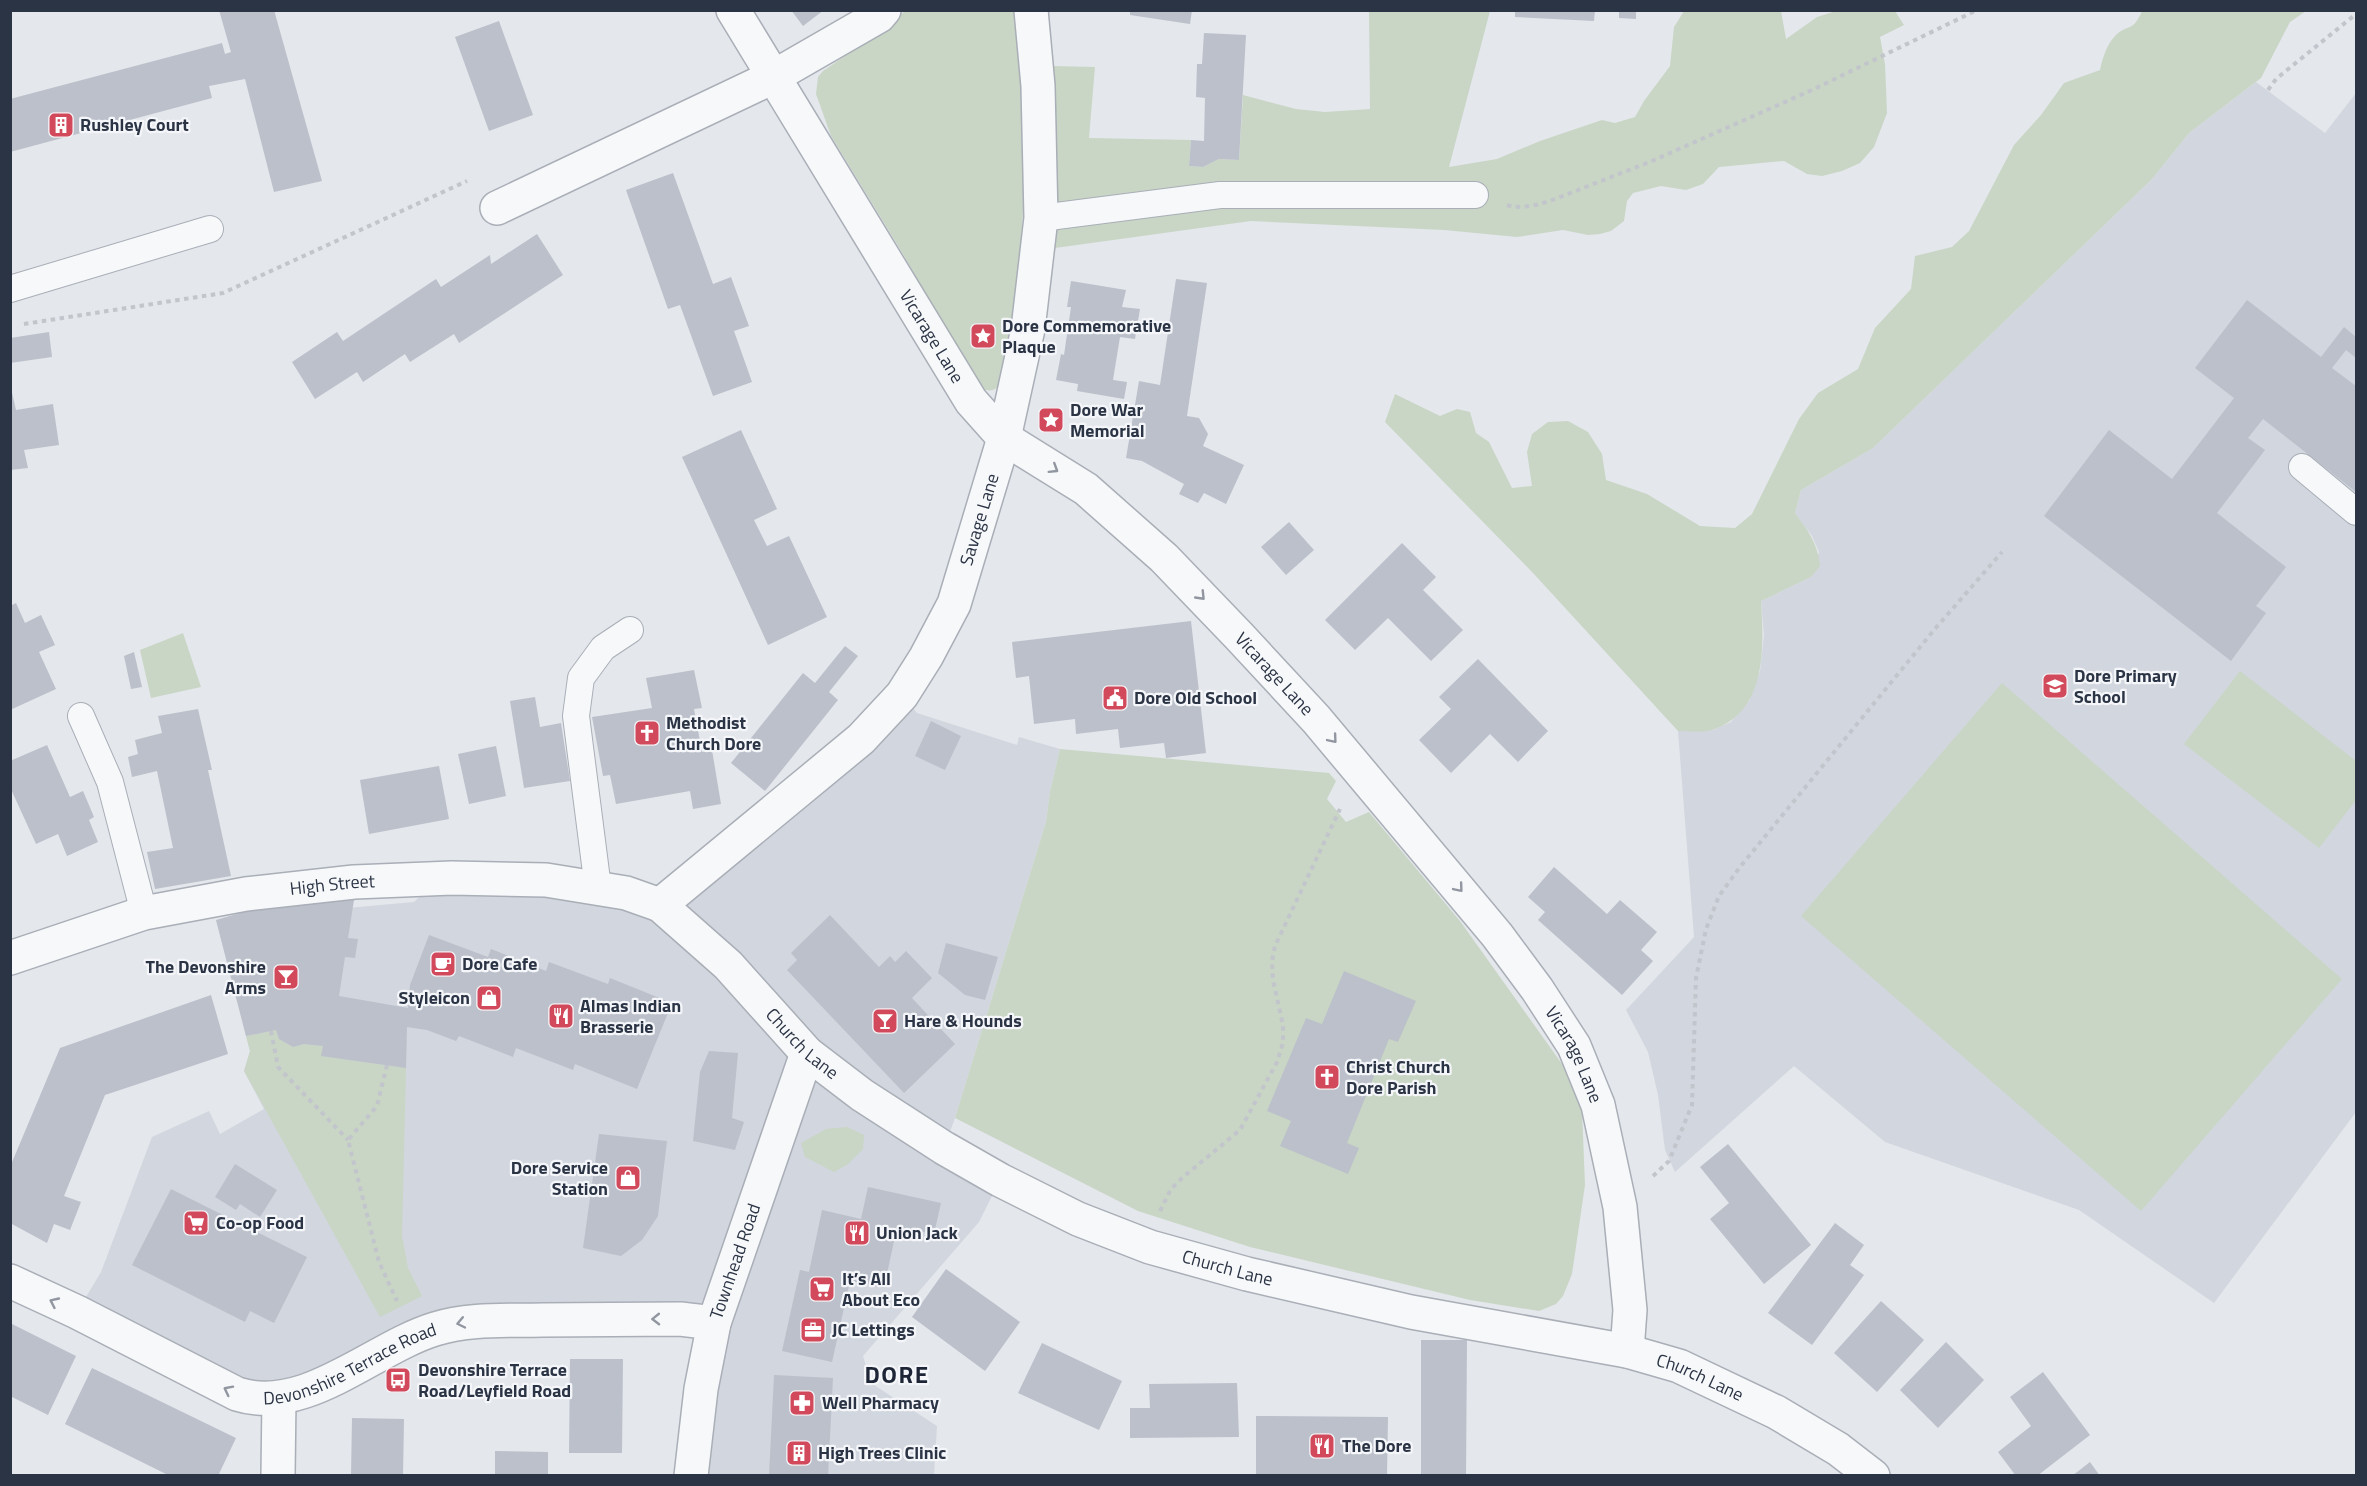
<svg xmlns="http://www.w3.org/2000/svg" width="2367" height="1486" font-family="'Titillium Web',sans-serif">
<rect width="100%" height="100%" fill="#e4e7ec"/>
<path fill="#d2d6de" d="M2256 82 2325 133 2356 93V1112L2214 1303 2079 1210 1885 1142 1794 1066 1675 1172 1665 1150 1658 1095 1648 1052 1626 1010 1694 937 1678 731 1713 730 1731 722 1749 701 1760 671 1764 635 1761 601 1811 577 1819 552 1812 536 1795 513 1801 490 1873 448 2152 179 2189 133Z
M902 695 917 713 1017 745 1019 737 1060 749 1050 792 1046 822 955 1118 944 1148 1000 1180 979 1222 863 1356 871 1383 937 1426 934 1475H691L714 1324 468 1321 279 1398 77 1312 101 1272 152 1137 209 1111 220 1134 264 1109 244 1071 250 1051 216 920 414 902 439 878 660 905Z"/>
<path fill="#c9d6c5" d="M905 11H1019L1025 178 1016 326 1003 382C992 395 984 392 974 380L903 254 831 136 816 94 818 77 823 71 873 37Z
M1369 11H1490L1449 167 1497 159 1540 141 1602 120 1615 123 1635 117 1644 101 1670 66 1674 27 1684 11H1781L1786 39 1817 17 1836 11H1895L1904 25 1880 37 1885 64 1887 113 1874 147 1860 163 1842 171 1822 176 1807 174 1784 161 1719 167 1703 184 1686 190 1661 186 1633 193 1627 201 1624 221 1611 231 1600 234 1588 235 1563 230 1517 237 1444 230 1251 221 1055 248 1058 198 1050 66 1095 67 1089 138 1191 140 1189 166 1203 167 1219 159 1239 160 1243 95 1296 109 1325 112 1370 109Z
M2142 11H2306L2290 22 2261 78 2189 133 2152 179 1873 448 1801 490 1795 513C1808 530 1818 544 1820 566L1811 577 1761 601C1764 646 1767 710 1715 729 1705 733 1689 731 1678 731L1533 573 1385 422 1395 394 1440 416 1457 409 1470 412 1476 433 1489 442 1512 488 1532 486 1527 452 1532 434 1548 422 1568 421 1588 432 1602 454 1606 480 1647 494 1700 526 1735 528 1752 514 1799 419 1818 393 1858 369 1875 328 1911 289 1915 256 1952 247 1969 231 2014 145 2041 115 2064 83 2100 70C2103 57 2106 46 2115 36 2128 23 2133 33 2142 11Z
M183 633 201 687 151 698 140 650Z
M2240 671 2356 761V800L2319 848 2184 744Z
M2002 683 2342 979 2141 1211 1801 916Z
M1060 749 1329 773 1336 781 1327 799 1346 822 1369 812 1460 921 1567 1071 1582 1110 1585 1185 1572 1274 1563 1296 1556 1304 1539 1311 1470 1300 1250 1247 1138 1211 955 1118 1046 822 1050 792Z
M276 1030 279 1039 293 1047 304 1044 323 1046 322 1056 406 1068 402 1236 408 1268 422 1296 380 1317 244 1071 250 1051 246 1036Z
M847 1127 864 1135 863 1149 848 1164 834 1172 805 1157 801 1143 826 1129Z"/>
<path fill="#bbc0ca" d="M219 10H274L322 181 274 192 245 79 209 86 212 98 10 152V99L222 43 225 54 231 52Z
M791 10H824L803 26Z
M1130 10H1192L1190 24 1130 15Z
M1515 10H1595L1594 21 1515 17Z
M1619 10H1636V19L1619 18Z
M499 21 533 115 489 131 455 37Z
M1204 33 1246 35 1239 160 1219 159 1203 167 1189 166 1191 140 1204 141 1205 98 1196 97 1197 64H1202Z
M673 173 713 284 731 277 749 326 734 331 752 382 713 396 680 305 668 309 626 190Z
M537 234 563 275 459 343 454 334 410 362 405 354 363 382 357 372 315 399 292 362 337 332 343 341 436 279 441 287 490 255 491 264Z
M1176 279 1207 283 1187 416 1199 418 1208 434 1203 446 1244 465 1226 504 1204 493 1198 503 1179 494 1184 484 1142 461 1126 458 1139 381 1160 385Z
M1071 281 1126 290 1122 307 1140 309 1135 339 1120 337 1113 380 1127 382 1124 399 1077 391 1078 384 1056 380 1061 354 1064 355 1071 307H1067Z
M2247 300 2321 357 2344 327 2356 337V358L2346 350 2332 368 2356 386V492L2263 419 2248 438 2265 450 2217 513 2286 567 2256 606 2266 613 2231 661 2044 516 2109 430 2172 479 2234 398 2195 368Z
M49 332 52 357 10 363V338Z
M10 384 16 410 53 404 59 445 24 450 28 468 10 470Z
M741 430 777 509 754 520 767 546 789 536 827 617 768 645 682 457Z
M1289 522 1314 550 1286 575 1261 547Z
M1402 543 1436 577 1423 590 1463 630 1431 661 1388 618 1355 650 1325 620Z
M16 603 25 623 41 615 55 645 39 652 56 689 10 710V606Z
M1191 621 1206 753 1166 758 1164 743 1120 748 1118 729 1076 734 1075 719 1034 724 1029 676 1016 678 1012 642Z
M845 646 858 656 829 692 838 700 765 791 731 763 803 673 815 683Z
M134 652 142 687 131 689 124 656Z
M1478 659 1548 731 1518 762 1490 734 1451 773 1419 740 1451 709 1439 697Z
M694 670 702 708 694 709 702 752 712 750 721 804 693 809 690 791 616 804 610 775 603 776 592 717 652 708 646 678Z
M535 697 540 727 561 723 570 781 524 788 510 701Z
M198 709 212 770H208L231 876 155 889 147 852 173 848 157 771 132 777 128 757 138 754 135 740 162 733 158 716Z
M931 721 961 736 945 770 915 756Z
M47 745 70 797 83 791 94 817 89 820 98 842 67 856 58 834 36 844 10 787V761Z
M496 746 506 796 469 804 458 754Z
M439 766 449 819 369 834 360 780Z
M1554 867 1607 914 1620 900 1657 932 1641 950 1653 961 1622 995 1538 920 1545 912 1528 897Z
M287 899 354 900 348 938 358 939 355 958 345 957 339 996 408 1008 410 985 429 935 488 957 491 949 546 971 549 962 608 984 610 978 672 1003 637 1089 575 1064 573 1070 516 1048 513 1057 459 1036 456 1041 427 1030 407 1027 406 1068 321 1056 323 1046 304 1044 293 1047 279 1039 276 1030 246 1036 216 920Z
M830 915 879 967 890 956 895 962 906 951 932 978 912 998 955 1044 904 1093 787 970 797 960 791 953Z
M946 943 998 957 985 1000 965 995 938 973Z
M1344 971 1416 1001 1398 1042 1389 1039 1347 1143 1359 1148 1348 1174 1280 1146 1291 1121 1267 1111 1306 1018 1322 1024Z
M211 995 228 1054 105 1095 64 1196 81 1202 70 1230 54 1224 47 1243 10 1223V1167L60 1048Z
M709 1051 738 1053 732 1118 744 1122 735 1150 693 1141 700 1072Z
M599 1134 667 1141 658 1216 642 1240 621 1256 583 1248Z
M1728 1144 1811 1245 1764 1284 1710 1219 1729 1203 1700 1167Z
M235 1164 277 1190 260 1217 240 1204 236 1210 215 1197Z
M868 1187 941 1203 934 1234 897 1227 884 1288 850 1281 832 1362 782 1351 800 1270 809 1272 822 1210 861 1219Z
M171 1189 307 1257 274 1323 250 1311 245 1322 132 1265Z
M1835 1223 1864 1245 1850 1265 1864 1275 1812 1345 1768 1313Z
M946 1269 1020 1322 985 1371 912 1317Z
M1881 1301 1924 1340 1877 1392 1834 1353Z
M10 1323 76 1356 48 1415 10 1396Z
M1421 1340H1467L1466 1476H1421Z
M1946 1342 1984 1380 1938 1428 1900 1390Z
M1042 1343 1122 1381 1099 1430 1018 1393Z
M570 1359H623L622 1453H569Z
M92 1368 236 1438 218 1476H170L65 1424Z
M2043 1372 2090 1435 2037 1476H2016L1998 1452 2031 1426 2010 1397Z
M774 1375 833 1378 828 1476H769Z
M1237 1383 1239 1437 1130 1438V1408H1150L1149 1384Z
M1256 1416 1388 1417 1387 1476H1256Z
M352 1418 404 1419 403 1476H351Z
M495 1451 548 1452V1476H495Z
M2090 1462 2100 1476H2072Z"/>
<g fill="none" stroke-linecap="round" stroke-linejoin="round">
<g stroke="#a9aeb7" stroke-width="28">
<path id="service" d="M1041 218 1220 195H1475
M10 289 210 229
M2302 467 2356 512
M81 716 110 782 144 913
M598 888 576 716 581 678 603 648 630 630"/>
</g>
<g stroke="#a9aeb7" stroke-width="36">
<g id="minor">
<path id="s1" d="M733 10 971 401 1004 438 1086 489 1164 558 1239 636 1316 719 1497 935 1537 989 1574 1046 1598 1105 1620 1207 1630 1310 1627 1351"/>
<path d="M497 208 773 77 879 16 884 10"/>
<path id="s2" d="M660 905 861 739 902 695 926 657 954 604 1004 438 1028 329 1041 218 1038 86 1031 10"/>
<path id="s3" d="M10 1281 77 1312 237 1394C305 1416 373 1348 435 1329 470 1318 507 1321 543 1320 589 1320 634 1319 680 1319L714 1323"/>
<path d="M278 1476 279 1398"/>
<path id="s4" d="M691 1476 701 1389 714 1323 807 1053"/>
</g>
</g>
<g stroke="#a9aeb7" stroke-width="36">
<g id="tertiary">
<path id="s5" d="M10 958 144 913 246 894 354 882 452 878 546 880 626 893 660 905 728 965 807 1053 862 1095 944 1148 1000 1180 1078 1219 1150 1247 1247 1274 1411 1312 1627 1351 1679 1366 1776 1412 1838 1449 1873 1476"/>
</g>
</g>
<path stroke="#c2c5cb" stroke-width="4" stroke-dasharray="4.5 4.5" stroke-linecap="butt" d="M2268 90 2276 79 2356 14
M1507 205 1514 207 1532 206 1550 201 1652 161 1812 90 1977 10
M24 324 223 293 467 181
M271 1031 278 1067 348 1140
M387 1065 377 1106 348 1140 379 1262 397 1301
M1653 1176 1669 1161 1692 1105 1696 978 1706 929 1719 896 1740 867 1934 630 2002 552
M1160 1211 1171 1189 1182 1178 1240 1130 1277 1062 1283 1043V1025L1273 980 1272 961 1275 946 1340 809"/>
<use href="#service" stroke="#f7f8fa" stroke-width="26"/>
<use href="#minor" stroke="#f7f8fa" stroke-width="33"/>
<use href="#tertiary" stroke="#f7f8fa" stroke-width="33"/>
</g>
<defs><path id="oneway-chevron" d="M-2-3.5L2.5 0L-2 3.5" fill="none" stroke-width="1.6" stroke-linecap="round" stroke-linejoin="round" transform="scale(1.5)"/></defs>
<g stroke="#9196a0">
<use href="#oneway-chevron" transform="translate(1054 469) rotate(32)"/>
<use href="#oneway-chevron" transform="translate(1201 596) rotate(46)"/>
<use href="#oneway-chevron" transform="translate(1333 739) rotate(50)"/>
<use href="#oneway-chevron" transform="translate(1459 888) rotate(50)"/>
<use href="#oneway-chevron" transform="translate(54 1302) rotate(-155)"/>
<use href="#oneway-chevron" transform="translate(656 1319) rotate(179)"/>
<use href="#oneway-chevron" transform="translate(461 1323) rotate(168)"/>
<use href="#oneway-chevron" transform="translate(228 1390) rotate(-153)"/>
</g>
<defs>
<g id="building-square" transform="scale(1.35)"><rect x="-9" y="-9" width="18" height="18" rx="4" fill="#d1495b" stroke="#f4f6f9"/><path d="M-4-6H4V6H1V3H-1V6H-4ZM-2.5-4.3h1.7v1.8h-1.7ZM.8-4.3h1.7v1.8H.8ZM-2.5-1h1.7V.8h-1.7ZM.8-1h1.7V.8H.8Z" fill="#fff"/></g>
<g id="sight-square" transform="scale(1.35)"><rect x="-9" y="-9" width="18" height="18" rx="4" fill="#d1495b" stroke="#f4f6f9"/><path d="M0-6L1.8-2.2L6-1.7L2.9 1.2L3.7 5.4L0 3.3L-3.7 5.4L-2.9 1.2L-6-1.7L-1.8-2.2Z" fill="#fff"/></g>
<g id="school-square" transform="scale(1.35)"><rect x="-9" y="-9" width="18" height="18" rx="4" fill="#d1495b" stroke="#f4f6f9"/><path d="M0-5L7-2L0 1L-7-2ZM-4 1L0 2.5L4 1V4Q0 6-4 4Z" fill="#fff"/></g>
<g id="civic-square" transform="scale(1.35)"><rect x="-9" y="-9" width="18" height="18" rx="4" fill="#d1495b" stroke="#f4f6f9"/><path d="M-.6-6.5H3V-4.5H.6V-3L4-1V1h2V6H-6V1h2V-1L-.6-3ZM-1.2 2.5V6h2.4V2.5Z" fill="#fff"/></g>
<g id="church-square" transform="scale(1.35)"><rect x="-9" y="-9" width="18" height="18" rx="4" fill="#d1495b" stroke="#f4f6f9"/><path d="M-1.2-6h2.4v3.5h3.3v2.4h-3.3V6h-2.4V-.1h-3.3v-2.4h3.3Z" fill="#fff"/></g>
<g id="cafe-square" transform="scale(1.35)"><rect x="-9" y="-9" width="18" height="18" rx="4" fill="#d1495b" stroke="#f4f6f9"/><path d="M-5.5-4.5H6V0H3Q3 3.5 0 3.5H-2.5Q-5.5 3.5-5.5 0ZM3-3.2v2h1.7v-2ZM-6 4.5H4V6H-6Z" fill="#fff"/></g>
<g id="bar-square" transform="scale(1.35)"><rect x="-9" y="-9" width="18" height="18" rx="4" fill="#d1495b" stroke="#f4f6f9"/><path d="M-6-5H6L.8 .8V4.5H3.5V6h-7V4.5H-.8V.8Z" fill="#fff"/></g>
<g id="shop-square" transform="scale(1.35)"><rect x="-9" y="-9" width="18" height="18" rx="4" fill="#d1495b" stroke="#f4f6f9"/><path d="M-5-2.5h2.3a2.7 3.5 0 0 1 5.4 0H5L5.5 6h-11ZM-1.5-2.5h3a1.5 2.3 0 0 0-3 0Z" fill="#fff"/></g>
<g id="restaurant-square" transform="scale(1.35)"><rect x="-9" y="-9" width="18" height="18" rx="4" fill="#d1495b" stroke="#f4f6f9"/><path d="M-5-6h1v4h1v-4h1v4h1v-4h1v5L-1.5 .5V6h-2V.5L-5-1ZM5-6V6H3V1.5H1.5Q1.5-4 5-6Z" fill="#fff"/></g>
<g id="supermarket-square" transform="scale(1.35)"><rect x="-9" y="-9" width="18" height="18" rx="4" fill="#d1495b" stroke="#f4f6f9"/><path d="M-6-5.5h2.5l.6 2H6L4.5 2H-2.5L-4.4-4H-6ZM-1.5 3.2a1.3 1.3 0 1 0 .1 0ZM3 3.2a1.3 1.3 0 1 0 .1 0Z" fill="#fff"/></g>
<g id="office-square" transform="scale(1.35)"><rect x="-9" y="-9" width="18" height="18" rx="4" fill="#d1495b" stroke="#f4f6f9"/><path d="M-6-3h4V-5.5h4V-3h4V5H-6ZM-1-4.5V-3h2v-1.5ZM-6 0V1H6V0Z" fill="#fff"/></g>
<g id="bus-square" transform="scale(1.35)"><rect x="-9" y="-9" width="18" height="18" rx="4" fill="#d1495b" stroke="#f4f6f9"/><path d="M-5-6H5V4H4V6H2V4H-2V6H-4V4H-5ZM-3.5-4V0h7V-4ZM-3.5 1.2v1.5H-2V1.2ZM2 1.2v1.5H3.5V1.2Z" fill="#fff"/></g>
<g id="pharmacy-square" transform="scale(1.35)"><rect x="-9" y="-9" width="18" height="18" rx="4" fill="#d1495b" stroke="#f4f6f9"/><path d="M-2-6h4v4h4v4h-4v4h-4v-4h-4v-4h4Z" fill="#fff"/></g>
</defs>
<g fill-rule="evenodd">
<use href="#building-square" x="61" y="125"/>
<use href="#sight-square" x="983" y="336"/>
<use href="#sight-square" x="1051" y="420"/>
<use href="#school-square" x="2055" y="686"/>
<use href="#civic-square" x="1115" y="698"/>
<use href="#church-square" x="647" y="733"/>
<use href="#cafe-square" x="443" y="964"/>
<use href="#bar-square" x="286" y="977"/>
<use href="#shop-square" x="489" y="998"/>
<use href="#restaurant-square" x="561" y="1016"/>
<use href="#bar-square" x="885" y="1021"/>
<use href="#church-square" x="1327" y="1077"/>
<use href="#shop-square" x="628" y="1178"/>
<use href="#supermarket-square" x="196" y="1223"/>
<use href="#restaurant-square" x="857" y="1233"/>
<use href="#supermarket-square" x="822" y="1289"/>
<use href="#office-square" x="813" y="1330"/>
<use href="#bus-square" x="398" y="1380"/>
<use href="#pharmacy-square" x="802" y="1403"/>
<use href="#restaurant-square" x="1322" y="1446"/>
<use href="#building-square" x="799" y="1453"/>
</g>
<g text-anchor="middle" stroke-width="4.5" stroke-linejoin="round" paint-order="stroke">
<g font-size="18" font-weight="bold" fill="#2b3445" stroke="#f4f6f9" text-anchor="start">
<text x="80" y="131">Rushley Court</text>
<text x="1002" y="332">Dore Commemorative<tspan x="1002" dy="21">Plaque</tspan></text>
<text x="1070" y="416">Dore War<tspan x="1070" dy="21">Memorial</tspan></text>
<text x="2074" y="682">Dore Primary<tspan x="2074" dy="21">School</tspan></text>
<text x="1134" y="704">Dore Old School</text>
<text x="666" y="729">Methodist<tspan x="666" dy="21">Church Dore</tspan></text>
<text x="462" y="970">Dore Cafe</text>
<text x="266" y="973" text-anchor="end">The Devonshire<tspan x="266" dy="21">Arms</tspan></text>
<text x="470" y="1004" text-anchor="end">Styleicon</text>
<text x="580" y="1012">Almas Indian<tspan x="580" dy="21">Brasserie</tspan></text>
<text x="904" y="1027">Hare &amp; Hounds</text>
<text x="1346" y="1073">Christ Church<tspan x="1346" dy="21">Dore Parish</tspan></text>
<text x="608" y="1174" text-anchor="end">Dore Service<tspan x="608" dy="21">Station</tspan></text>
<text x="216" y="1229">Co-op Food</text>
<text x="876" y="1239">Union Jack</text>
<text x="842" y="1285">It’s All<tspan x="842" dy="21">About Eco</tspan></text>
<text x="832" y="1336">JC Lettings</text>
<text x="418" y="1376">Devonshire Terrace<tspan x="418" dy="21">Road/Leyfield Road</tspan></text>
<text x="822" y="1409">Well Pharmacy</text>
<text x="1342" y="1452">The Dore</text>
<text x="818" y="1459">High Trees Clinic</text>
</g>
<g font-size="18" fill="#2b3445" stroke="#f4f6f9">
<text dy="6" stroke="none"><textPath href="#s1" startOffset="382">Vicarage Lane</textPath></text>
<text dy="6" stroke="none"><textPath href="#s2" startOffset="514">Savage Lane</textPath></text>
<text dy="6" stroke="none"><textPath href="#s1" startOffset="868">Vicarage Lane</textPath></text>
<text dy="6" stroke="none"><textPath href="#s5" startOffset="332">High Street</textPath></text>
<text dy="6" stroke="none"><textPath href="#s5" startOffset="862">Church Lane</textPath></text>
<text dy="6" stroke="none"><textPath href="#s1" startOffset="1354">Vicarage Lane</textPath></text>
<text dy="6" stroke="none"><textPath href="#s4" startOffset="220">Townhead Road</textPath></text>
<text dy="6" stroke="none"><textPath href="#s5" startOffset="1348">Church Lane</textPath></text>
<text dy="6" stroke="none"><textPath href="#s3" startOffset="374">Devonshire Terrace Road</textPath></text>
<text dy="6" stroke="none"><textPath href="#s5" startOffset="1834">Church Lane</textPath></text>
</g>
<g font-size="24" font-weight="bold" letter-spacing="1.5" fill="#1d2536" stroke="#f4f6f9">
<text x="897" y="1383">DORE</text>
</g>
</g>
<rect width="2367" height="1486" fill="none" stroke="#2b3445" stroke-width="24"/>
</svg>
